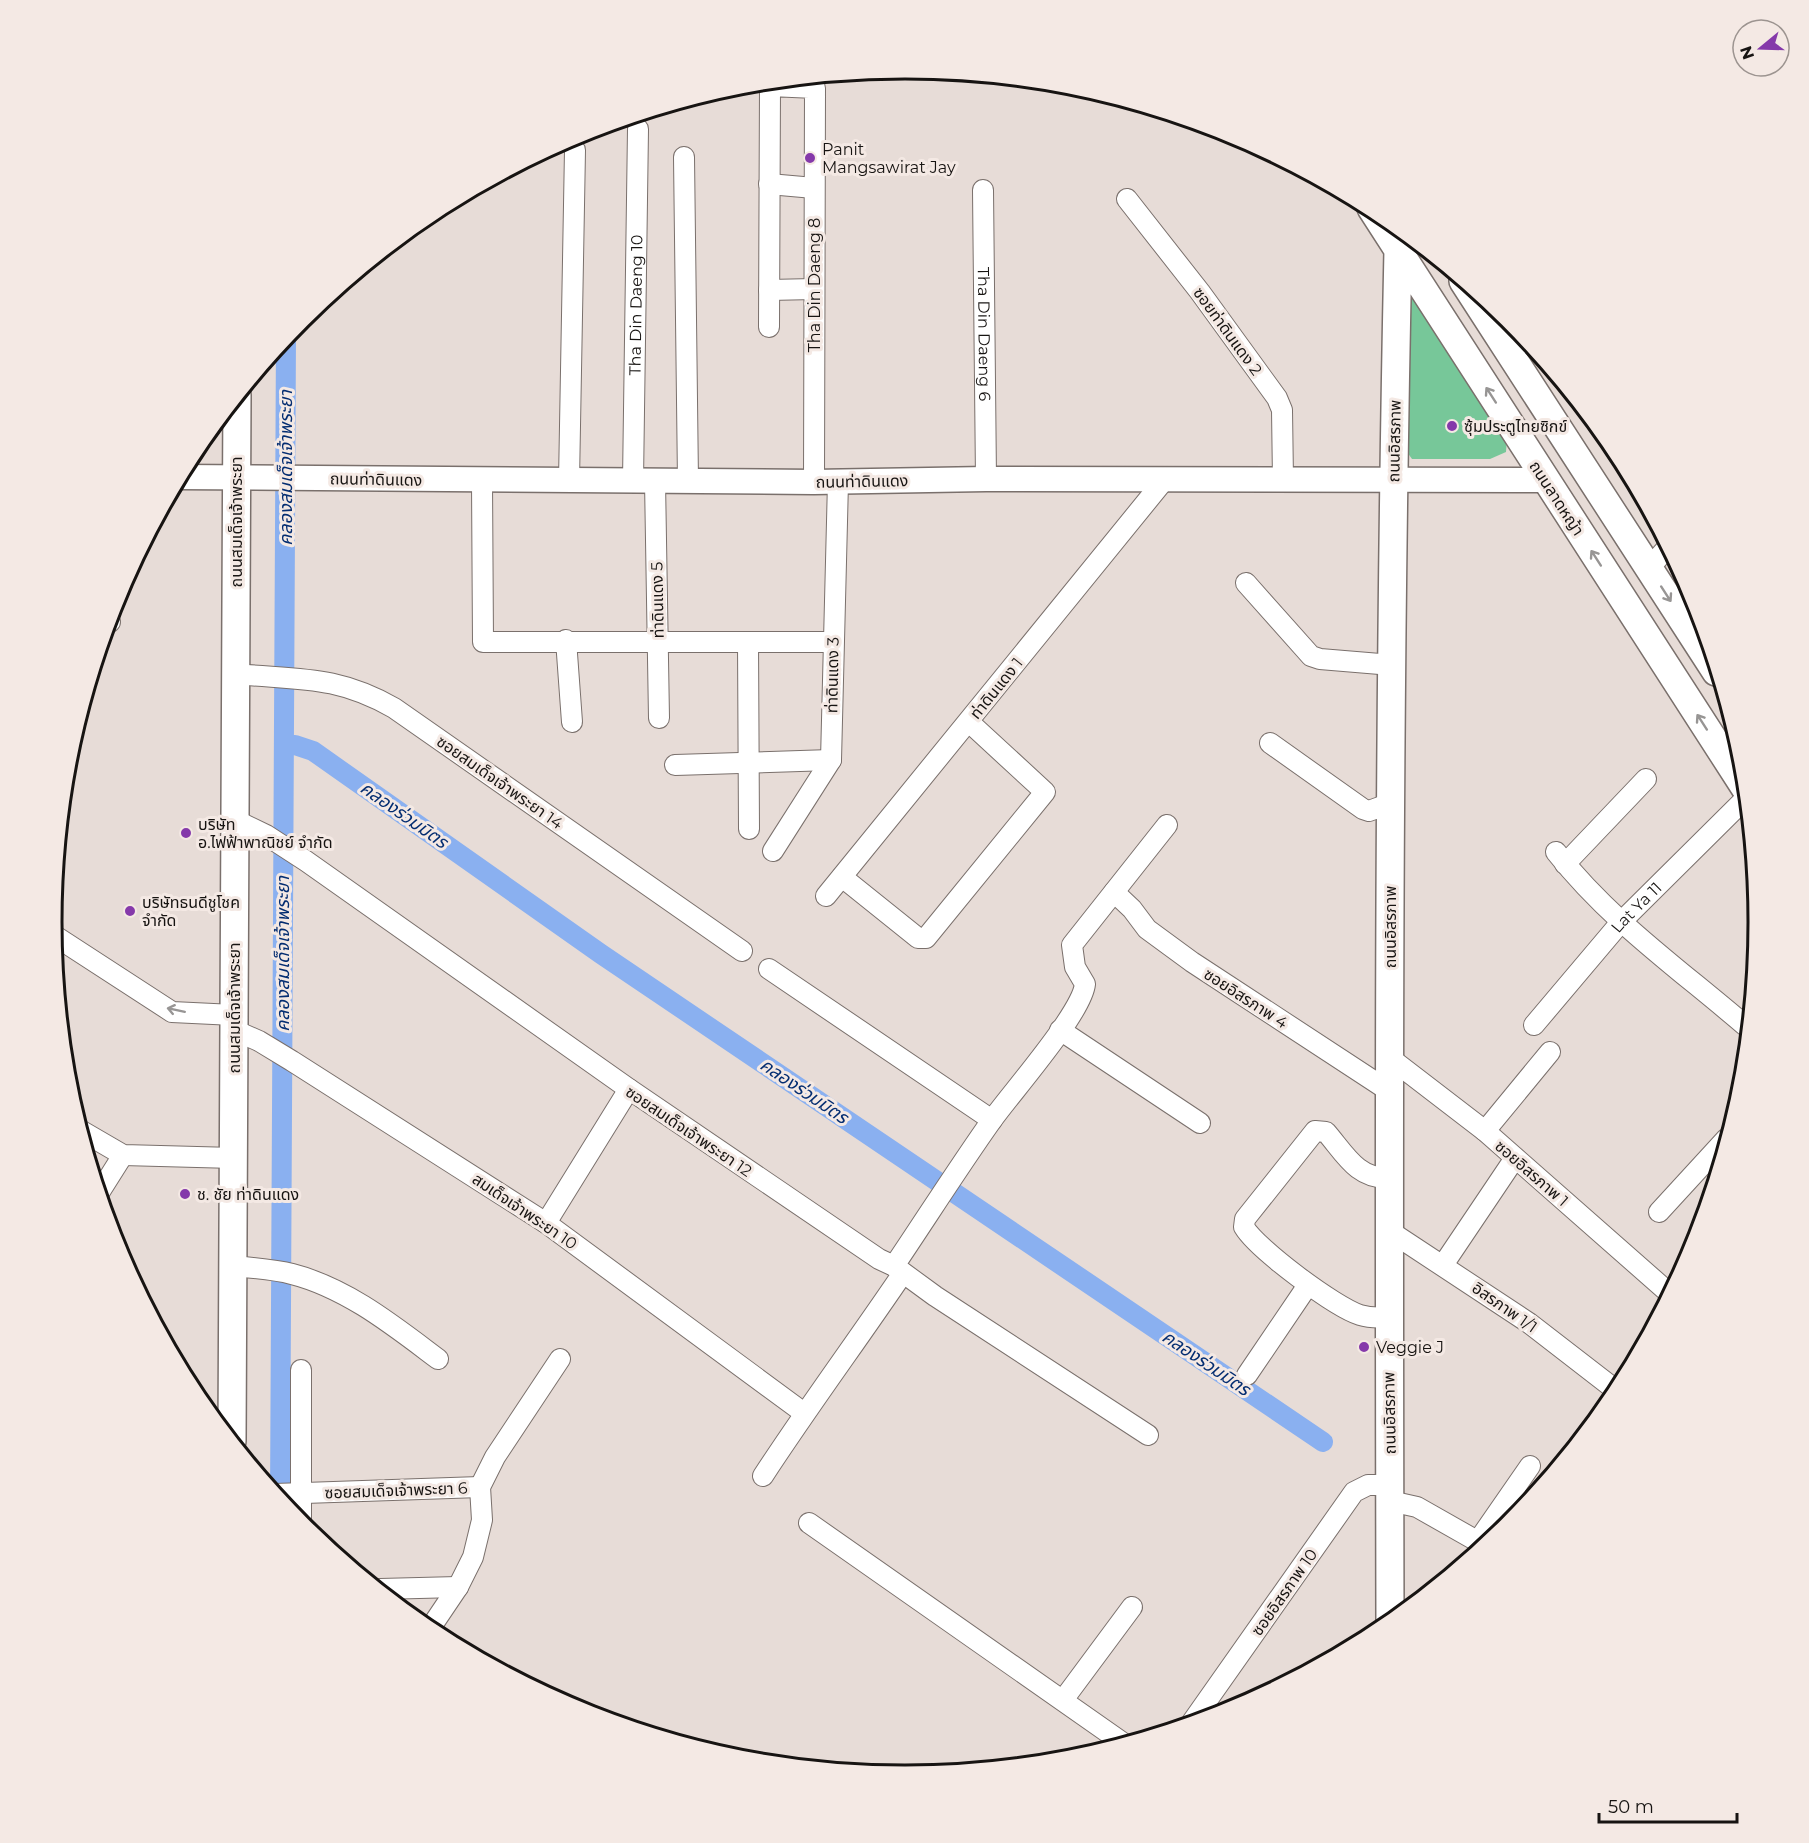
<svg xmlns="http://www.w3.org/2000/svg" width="1809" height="1843" font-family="Montserrat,'Noto Sans Thai',sans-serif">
<rect width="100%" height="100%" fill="#e7dcd7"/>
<path fill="#77c799" d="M1412 298 1418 303 1507 438 1506 452 1490 459H1412L1407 452 1409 303Z"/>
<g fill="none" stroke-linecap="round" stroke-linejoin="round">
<path stroke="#8ab0f0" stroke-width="20" d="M284 745H295L313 751 601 954 1323 1442
M280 1499 286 336"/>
<g stroke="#7a706c" stroke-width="22">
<g id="minor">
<path d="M684 157 688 481"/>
<path d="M769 184 814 188"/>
<path id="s1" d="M983 190 986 479"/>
<path d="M1127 199 1200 292 1277 398 1282 410 1283 480"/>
<path d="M769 290 814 289"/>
<path d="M769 327 770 86 815 88 814 482"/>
<path d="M482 481 483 642H833"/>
<path d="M569 481 575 150"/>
<path id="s2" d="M633 481 638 129"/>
<path d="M655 481 659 718"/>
<path d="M1649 568 1668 547"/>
<path d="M1246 583 1311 656 1320 659 1392 665"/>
<path d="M108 620 110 622"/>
<path d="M566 640 572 722"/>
<path d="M748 642 749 829"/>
<path d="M236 674C299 680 336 675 394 708L742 951"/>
<path d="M1270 743 1363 809 1369 811 1391 803"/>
<path d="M675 765 831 760"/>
<path d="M235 820 266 835 306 861 629 1089 879 1259 894 1266 935 1296 1148 1435"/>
<path d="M773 851 831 760 838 482"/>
<path d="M1556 852C1610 921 1682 971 1748 1028"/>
<path d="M1565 864 1646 779"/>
<path d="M842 877 918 938H926L1045 792 969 722"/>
<path d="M1114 892 1132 909 1147 929 1192 962 1389 1091"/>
<path d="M826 896 1165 479"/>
<path d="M52 934 172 1012 234 1015"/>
<path d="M769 969 992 1120"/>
<path id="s3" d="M1534 1025 1621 922 1746 798"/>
<path d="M234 1030 259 1041 292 1061 546 1223 804 1413"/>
<path d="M1060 1030 1200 1123"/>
<path d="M1390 1058 1485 1131 1669 1293"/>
<path d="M80 1130 123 1155 234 1158"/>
<path d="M1485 1131 1550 1052"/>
<path d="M99 1193 123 1155"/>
<path d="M1659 1212 1726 1139"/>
<path d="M546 1223 629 1089"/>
<path d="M1388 1230 1529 1323 1617 1391"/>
<path d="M1443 1265 1515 1158"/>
<path d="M233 1266C252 1268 273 1269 292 1274 347 1288 394 1326 438 1359"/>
<path d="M894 1266C927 1217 958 1168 992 1120 1012 1092 1082 1013 1085 984L1075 967 1072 945 1167 825"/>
<path d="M1388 1317C1378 1318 1370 1318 1360 1315 1335 1307 1257 1249 1244 1227L1245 1219 1315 1131 1326 1132C1345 1154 1357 1179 1389 1178"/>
<path d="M1247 1375 1308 1285"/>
<path d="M763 1476C808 1407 857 1341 903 1273"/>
<path d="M275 1494 480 1487"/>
<path d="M1390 1501 1417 1507 1484 1545"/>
<path d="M809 1523 1123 1743"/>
<path d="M301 1525V1370"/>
<path d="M1478 1541 1530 1466"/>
<path d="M380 1589 458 1587"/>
<path d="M429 1630 458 1587 473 1557 482 1520 480 1487 495 1457 560 1359"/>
<path d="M1063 1700 1132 1607"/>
<path d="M1192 1722 1354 1492 1368 1485H1390"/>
</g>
</g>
<g stroke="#7a706c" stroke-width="27">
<path id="tertiary" d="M179 477 814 482 986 479 1545 480"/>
</g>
<g stroke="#7a706c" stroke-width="30">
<path id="secondary" d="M1371 208 1745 788
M1463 281 1716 672
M232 1441 237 395
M1390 1622C1389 1164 1388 707 1398 250L1404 233"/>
</g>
<use href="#minor" stroke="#fff" stroke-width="20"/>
<use href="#tertiary" stroke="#fff" stroke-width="24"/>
<use href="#secondary" stroke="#fff" stroke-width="27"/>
</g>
<defs><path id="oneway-shaft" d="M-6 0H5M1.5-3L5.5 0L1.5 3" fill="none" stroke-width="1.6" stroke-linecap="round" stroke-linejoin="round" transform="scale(1.5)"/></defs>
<g stroke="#979594">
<use href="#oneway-shaft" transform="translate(1491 395) rotate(-123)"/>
<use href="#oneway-shaft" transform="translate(1596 558) rotate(-123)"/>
<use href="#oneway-shaft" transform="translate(1666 594) rotate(57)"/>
<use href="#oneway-shaft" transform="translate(1702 722) rotate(-123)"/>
<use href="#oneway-shaft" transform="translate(176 1010) rotate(-168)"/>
</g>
<g fill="#8539aa" stroke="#f4e9e4" stroke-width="2">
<circle cx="810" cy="158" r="6"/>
<circle cx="1452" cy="426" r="6"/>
<circle cx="186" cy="833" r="6"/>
<circle cx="130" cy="911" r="6"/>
<circle cx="185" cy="1194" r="6"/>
<circle cx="1364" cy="1347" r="6"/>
</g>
<g text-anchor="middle" stroke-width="6" stroke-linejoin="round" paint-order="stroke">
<g font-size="16" fill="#171412" stroke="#f4e9e4" text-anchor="start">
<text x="822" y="155">Panit<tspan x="822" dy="18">Mangsawirat Jay</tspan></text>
<text x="1464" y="432">ซุ้มประตูไทยซิกข์</text>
<text x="198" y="830">บริษัท<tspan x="198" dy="18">อ.ไฟฟ้าพาณิชย์ จำกัด</tspan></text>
<text x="142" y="908">บริษัทธนดีชูโชค<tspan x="142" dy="18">จำกัด</tspan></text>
<text x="197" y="1200">ช. ชัย ท่าดินแดง</text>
<text x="1376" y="1353">Veggie J</text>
</g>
<g font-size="16" fill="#171412" stroke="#f4e9e4">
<text transform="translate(814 285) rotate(-90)" y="6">Tha Din Daeng 8</text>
<text dy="6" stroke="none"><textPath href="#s2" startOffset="176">Tha Din Daeng 10</textPath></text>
<text transform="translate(1228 331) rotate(54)" y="6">ซอยท่าดินแดง 2</text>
<text dy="6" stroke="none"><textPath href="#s1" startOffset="144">Tha Din Daeng 6</textPath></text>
<text transform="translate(1394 441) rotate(-89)" y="6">ถนนอิสรภาพ</text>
<text transform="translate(376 479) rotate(1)" y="6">ถนนท่าดินแดง</text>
<text transform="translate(862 481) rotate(-1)" y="6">ถนนท่าดินแดง</text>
<text transform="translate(1557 498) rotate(57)" y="6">ถนนลาดหญ้า</text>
<text transform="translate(236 522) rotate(-90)" y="6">ถนนสมเด็จเจ้าพระยา</text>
<text transform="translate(657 600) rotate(-91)" y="6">ท่าดินแดง 5</text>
<text transform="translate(832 675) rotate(-89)" y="6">ท่าดินแดง 3</text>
<text transform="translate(996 688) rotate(-51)" y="6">ท่าดินแดง 1</text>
<text transform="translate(500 782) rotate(35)" y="6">ซอยสมเด็จเจ้าพระยา 14</text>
<text dy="6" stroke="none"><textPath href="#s3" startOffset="156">Lat Ya 11</textPath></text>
<text transform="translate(1390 927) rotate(-90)" y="6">ถนนอิสรภาพ</text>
<text transform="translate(1246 998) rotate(33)" y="6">ซอยอิสรภาพ 4</text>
<text transform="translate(234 1008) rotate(-90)" y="6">ถนนสมเด็จเจ้าพระยา</text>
<text transform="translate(689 1131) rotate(34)" y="6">ซอยสมเด็จเจ้าพระยา 12</text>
<text transform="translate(1532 1173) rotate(41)" y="6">ซอยอิสรภาพ 1</text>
<text transform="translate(525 1211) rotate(34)" y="6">สมเด็จเจ้าพระยา 10</text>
<text transform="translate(1505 1307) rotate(35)" y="6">อิสรภาพ 1/1</text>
<text transform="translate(1389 1413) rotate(-91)" y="6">ถนนอิสรภาพ</text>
<text transform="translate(396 1490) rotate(-2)" y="6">ซอยสมเด็จเจ้าพระยา 6</text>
<text transform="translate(1284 1592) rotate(-55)" y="6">ซอยอิสรภาพ 10</text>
</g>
<g font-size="18" font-style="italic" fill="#042d71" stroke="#f4e9e4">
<text transform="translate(286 468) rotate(-90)" y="6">คลองสมเด็จเจ้าพระยา</text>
<text transform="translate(404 815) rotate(35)" y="6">คลองร่วมมิตร</text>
<text transform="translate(283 954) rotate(-90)" y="6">คลองสมเด็จเจ้าพระยา</text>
<text transform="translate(804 1091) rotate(34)" y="6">คลองร่วมมิตร</text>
<text transform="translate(1206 1363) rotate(34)" y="6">คลองร่วมมิตร</text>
</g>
</g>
<path d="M0 0H1809V1843H0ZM62 922a843 843 0 1 1 1686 0a843 843 0 1 1-1686 0Z" fill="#f4e9e4" fill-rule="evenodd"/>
<path fill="none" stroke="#171412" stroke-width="3" d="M62 922a843 843 0 1 1 1686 0a843 843 0 1 1-1686 0Z"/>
<g transform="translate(1761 48) rotate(251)"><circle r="28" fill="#f4e9e4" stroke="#9c9490" stroke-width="1.5"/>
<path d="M0-4.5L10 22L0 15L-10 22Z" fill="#8539aa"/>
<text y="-9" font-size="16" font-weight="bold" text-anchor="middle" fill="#171412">N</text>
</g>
<path d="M1599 1813v9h138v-9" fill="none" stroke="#171412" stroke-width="3"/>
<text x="1608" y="1813" font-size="18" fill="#171412" stroke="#f4e9e4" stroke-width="4.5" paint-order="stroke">50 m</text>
</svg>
